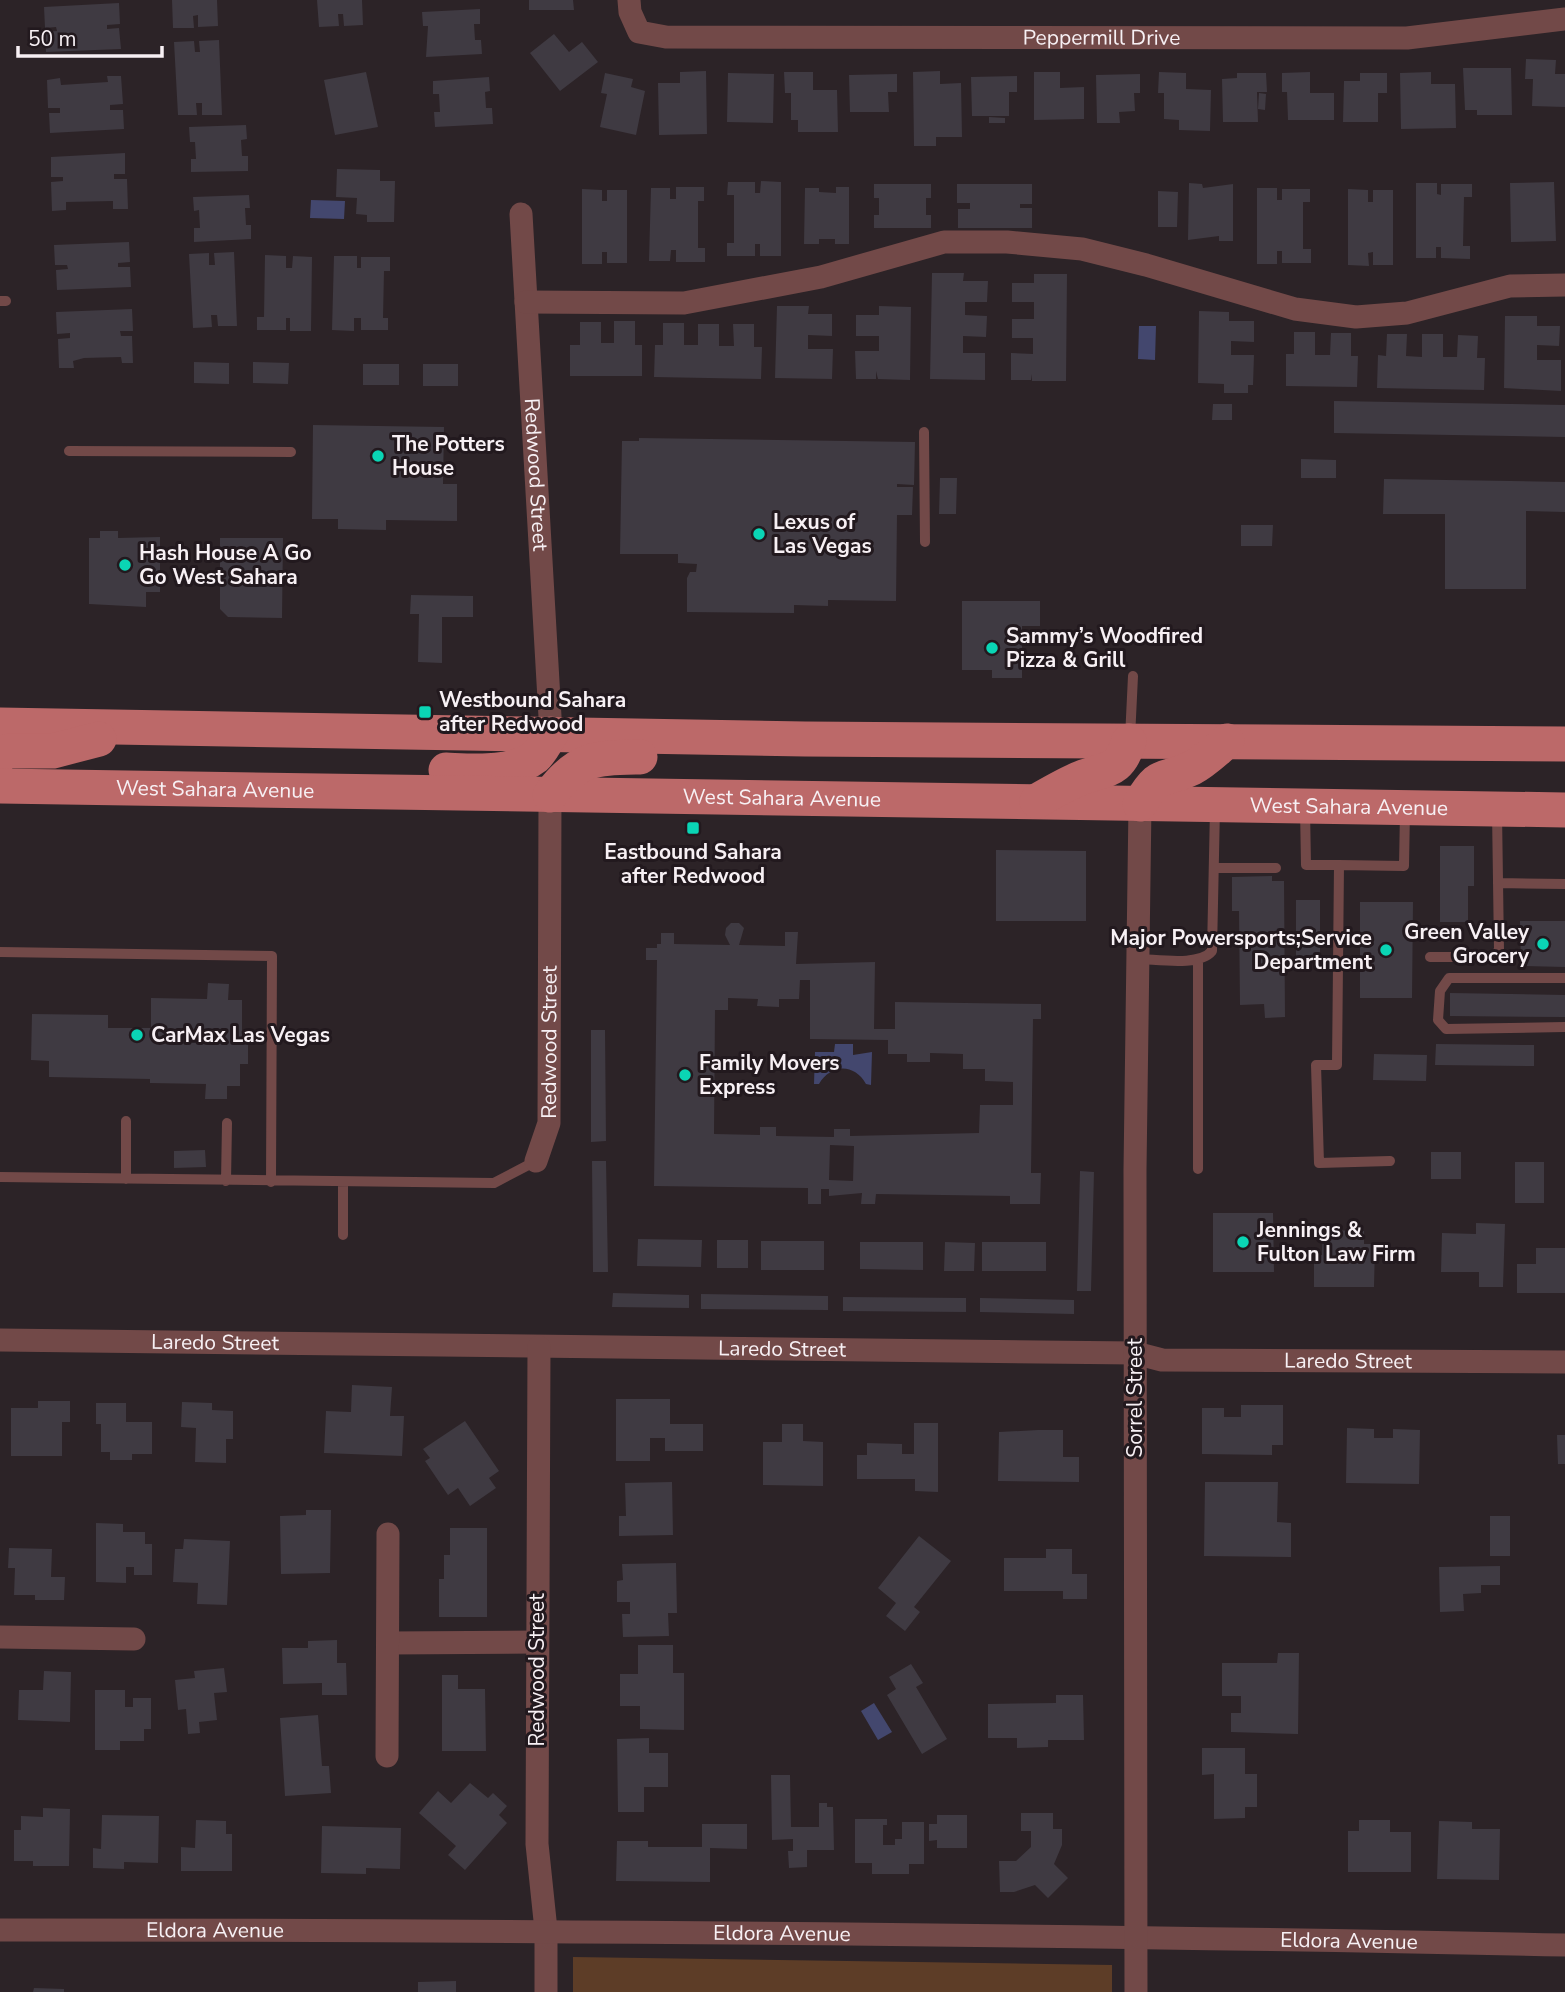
<svg xmlns="http://www.w3.org/2000/svg" width="1565" height="1992" font-family="'Nunito Sans',sans-serif">
<rect width="100%" height="100%" fill="#2c2327"/>
<path fill="#5d3d27" d="M573 1957 1112 1965V1992H573Z"/>
<path fill="#43476e" d="M311 200 345 201 344 219 310 218Z
M1139 326H1156L1155 360 1138 359Z
M835 1044H853V1055L872 1052 871 1085 866 1084C854 1063 831 1064 819 1084H814L815 1052H834Z
M874 1703 892 1732 878 1740 861 1711Z"/>
<path fill="#3f3a42" fill-rule="evenodd" d="M172 0H217L218 26 198 27V15L193 16 194 28H173Z
M317 0H362L363 25 344 26 343 14H338L339 26 319 27Z
M529 0H573L574 10H529Z
M119 3 120 24 107 25V29L119 28 121 49 46 52 45 32 57 31 56 27 45 28 44 7Z
M480 9V24H474L475 40H481L482 54 426 57 428 26H423L422 12Z
M554 34 569 52 582 42 598 62 560 91 530 53Z
M219 40 222 115H202V103H196L197 115H178L174 42 194 41 195 52H200L199 41Z
M1526 59 1556 60 1555 74H1565V107L1532 106 1533 79H1525Z
M1463 68H1511L1512 115H1477V110H1465Z
M706 71 707 134 659 135 658 83H680V72Z
M940 71V84L961 83 962 137H936V146H914L913 72Z
M366 72 378 127 335 135 324 80Z
M784 72H813V90H837L838 132H798V120H791V93H785Z
M1034 72H1060V88L1084 87V119L1034 120Z
M1159 72 1186 73V89L1211 90 1210 131 1179 130V120L1164 119V93H1158Z
M1310 72V93H1334V120H1288L1287 92H1282V73Z
M1431 72V84H1455L1456 128 1401 129 1400 73Z
M605 73 633 79 631 87 645 91 636 135 600 127 607 94 601 93Z
M728 73 774 74 773 123 727 122Z
M1237 73H1266L1267 92H1257L1258 122H1223L1222 79 1237 78Z
M1360 73H1387V93H1378V122H1343L1344 81H1360Z
M897 74V92H888L889 112H850L849 75Z
M1140 74V93H1134L1135 111 1119 112 1120 123H1097L1096 75Z
M107 76H121L123 104 110 105V110H123L124 129 50 133 49 113H60V108H48L47 80 60 78 61 85 108 82Z
M1017 76V92H1009V116H972L971 77Z
M489 77 490 91 485 92 486 108H492L493 124 435 127 434 112H440L439 94H433V81Z
M1259 93 1266 94 1265 110 1258 109Z
M989 117 1005 118V123H989Z
M246 125 247 139 241 140 242 156H248V171L191 172V159H196L195 142H190L189 127Z
M125 153V174H114V179H127L128 209H113V201L66 202V210L52 211 51 182 63 181V177H51V157Z
M337 169 380 170V181H395L394 222H367V215L356 214 357 198 336 197Z
M761 181 781 182V256H760V244H755V256H727V243H734V195H727L728 182H755V193H760Z
M1554 182 1556 241 1511 242 1510 183Z
M1189 183 1202 184 1203 188 1233 184V241H1219V236L1188 240Z
M1416 183H1437V194L1441 195V184H1472V197H1464L1463 246H1470V259L1441 258V247H1436V258H1416Z
M874 184H931V198H926V215H931V228H874V215H879V198H874Z
M957 184H1032V204H1020V208H1032V228H958V209H970V203H957Z
M676 187H704V201H698V248H705V262H676V250H671L670 261H649L651 188H670V199H676Z
M836 187H849V244H835V239H819V244H804L805 188H819V192L836 193Z
M1257 188H1277V200H1282V189H1310V202H1303V249H1311V263H1282V251H1277V264H1257Z
M582 189 602 190V201H607V190H627V263H607V252H602V264H582Z
M1348 189 1368 190V202H1373V190H1393V265H1373V252L1368 253 1369 266 1348 265Z
M1158 191 1178 192 1177 227H1158Z
M249 195 250 208H245L246 225H251V239L194 242V228H200L199 210 194 211 193 197Z
M129 242 130 262 118 263V267H130L131 287 57 290 56 270 68 269 67 265H55L54 245Z
M234 252 237 326H218L217 315H211L212 327 193 328 189 254 209 253V265H215L214 253Z
M265 255 286 256V268H292L293 256 312 257 311 331H290V318H286V330H257V317H264Z
M334 256H357V268H361V257H390V271H384L383 318H388V330H361V318H354V331L332 330Z
M932 273H964L963 281H988L987 302H965V315L987 316 986 337 963 336V353H985V380L930 379Z
M1034 274H1067L1066 381H1032V374L1031 380H1011V353L1033 354V338H1012V319H1034V302H1012V283H1034Z
M777 306H809L808 314H832V336L808 335V349H833L832 379 775 378Z
M879 306 911 307 910 380 878 379 876 371V379H856L855 351H879V336H856V315H879Z
M132 309 133 331H120L121 336H132L133 363H122L121 357 84 358 73 361 74 368H59L58 339 70 338V333L57 334 56 312Z
M1199 311 1229 312V321H1254V342L1231 341V355H1254L1253 385H1248V393H1224V384L1198 383Z
M1505 316H1537V326H1560L1559 346 1537 345V360H1561V391L1504 388Z
M614 321H635V345H642V376H570V345H580V322H601V343H614Z
M663 323H684V345H698V324H719V346H734L733 324H754V347H762L761 379 654 377 655 345H663Z
M1294 332H1315V355H1330L1331 333H1351V356H1358L1357 387 1286 386V354H1294Z
M1387 334H1407L1406 356 1422 357V334H1443V357H1457L1458 335 1478 336 1477 358H1485L1484 390 1377 388 1378 355 1386 356Z
M194 362 229 363V384L194 383Z
M253 362 289 363 288 384 253 383Z
M363 364H399V385H363Z
M423 364H458V386H423Z
M1334 401 1565 405V437L1334 433Z
M1213 404H1232V420H1212Z
M313 425 444 427 443 484H457V521L386 520V530L338 529V519H312Z
M639 438 915 442 914 485 897 484V487H913L912 515H897L896 601 828 600V606L794 605V613L687 612V578L690 572H696L697 564 678 563V554H620L622 441H639Z
M1301 459 1336 460V478H1301Z
M940 478H957L956 514H939Z
M1384 479 1565 482V512L1526 511V589H1445V514H1383Z
M1241 525H1273L1272 546H1241Z
M100 531H118V538L160 537V592H146V607L89 604V538H100Z
M220 538H283L282 618 228 617 220 609Z
M411 595 473 596V617H442V663L418 662 419 614H410Z
M962 601H1040V626H1022V678H992V670H962Z
M1440 846H1474V886H1468V922H1440Z
M996 850 1086 851V921H996Z
M1272 876V881H1284L1285 1017 1265 1018 1264 1004 1240 1005 1239 911H1232V877Z
M1296 900H1320V961L1296 962Z
M1360 902H1413L1412 998H1360Z
M1520 921H1565V967L1521 966Z
M731 923H739L744 928 739 945 785 946V932H798L796 964 875 962 874 1029H895V1002L1041 1004V1019H1033L1031 1173H1041L1040 1204H1010V1196L876 1194 875 1204H861L862 1193 829 1196V1189H821V1204H808V1188L654 1186 657 960H646V948H657V944H661V933H674V944L730 945 725 935 726 928ZM800 980H810V1039L888 1040V1054H907V1062H930V1053L963 1054V1069H985V1081L1013 1082V1105H980L979 1133 850 1136V1129H834V1137L776 1136V1127H760V1135L714 1134 715 1010H728V998L758 999 757 1006 779 1007V999H799ZM830 1145 854 1146 853 1181 829 1180Z
M208 983 229 984 228 1000H242V1041H248V1064H240V1086H227V1099H205L206 1084 150 1083V1079L49 1077V1061L31 1060 32 1014 108 1015V1028H151V998L207 999Z
M1450 993 1565 995V1017L1450 1016Z
M591 1030H605L606 1141 591 1142Z
M1436 1044 1534 1045V1066L1435 1065Z
M1374 1054 1427 1055 1426 1081 1373 1080Z
M205 1150 206 1167 174 1168V1151Z
M1431 1152H1461V1179H1431Z
M592 1161H606L608 1272H593Z
M1515 1162H1544V1203H1515Z
M1080 1171 1094 1172 1091 1291H1077Z
M1213 1213H1273L1274 1272H1213Z
M1476 1223 1505 1224 1503 1287H1479V1272H1441L1442 1233 1476 1234Z
M1323 1230 1364 1231V1244H1375L1374 1287H1314V1255H1322Z
M638 1239 702 1240 701 1267 637 1266Z
M717 1240H748V1268H717Z
M761 1241H824V1270H761Z
M860 1242H923V1270L860 1269Z
M945 1242 975 1243 974 1271H944Z
M982 1242H1046V1271H982Z
M1536 1248H1565V1293H1517V1264H1536Z
M613 1293 689 1295V1308L612 1307Z
M701 1294 828 1296V1310L701 1309Z
M843 1297 966 1298V1312L843 1311Z
M980 1298 1074 1300V1314L980 1312Z
M352 1385 392 1387 390 1416H404L402 1456 324 1453 326 1411 351 1412Z
M616 1399H670V1424H703V1451H665V1438H650V1461H616Z
M38 1401H70V1422H62V1456H11V1408H38Z
M182 1402 212 1403V1410L233 1411V1439H226V1463L195 1462 196 1428 181 1427Z
M96 1403H126V1422H152V1454H132V1460H110V1452H101V1424H96Z
M1241 1405H1283V1445H1272V1455L1202 1454V1408H1224V1417H1241Z
M465 1421 499 1471 489 1478 496 1488 470 1506 458 1488 448 1495 425 1461 430 1458 423 1449Z
M914 1423H938V1492L915 1491V1479H857V1455H867V1443L902 1444V1454H914Z
M782 1424H803V1441L823 1442V1486L763 1485V1442H782Z
M1347 1428 1374 1429V1438H1393V1429L1420 1430 1419 1484 1346 1483Z
M1038 1430H1063V1457H1079V1482L998 1481 999 1432Z
M1557 1435H1565V1464H1558Z
M672 1482 673 1535 619 1536V1516H626L625 1483Z
M1205 1482H1278L1277 1522 1291 1523V1557L1204 1556Z
M306 1510H331L330 1573 281 1574 280 1516 306 1515Z
M1490 1516H1510V1556H1490Z
M96 1523 123 1524V1532H145V1544H152V1575H134V1567H126V1583L96 1582Z
M450 1528H487V1617H439V1579H444V1555H450Z
M919 1536 951 1561 914 1607 920 1612 905 1631 886 1616 896 1603 878 1588Z
M184 1539 230 1541 227 1605 197 1604 198 1583 173 1582 175 1549H183Z
M9 1548 52 1549 51 1577H65L64 1600H35V1595H14L15 1568H8Z
M1046 1549H1072V1574H1087V1599H1063V1591H1004V1558H1046Z
M676 1563 677 1613H668L669 1636 623 1637 622 1614H630V1602H617V1581L623 1580 622 1564Z
M1500 1566V1585H1481V1593L1463 1594 1464 1611 1440 1612 1439 1567Z
M337 1640V1663H346L347 1695H322V1683L283 1684 282 1648H308V1641Z
M638 1645H673V1673H684V1730L640 1729V1706H620V1674H638Z
M1278 1653H1299L1298 1734 1231 1732V1713H1241V1696H1222V1663H1277Z
M911 1664 923 1683 916 1687 947 1739 922 1754 887 1695 896 1689 889 1677Z
M224 1668 227 1692 214 1693 217 1720 199 1722 200 1733 188 1734 186 1709 178 1710 175 1680 195 1678 194 1671Z
M44 1671 71 1672 70 1722 18 1720 19 1690H43Z
M442 1675H458V1689H485L486 1751H442Z
M95 1690H125V1707H133V1698H151V1729H144V1741H120V1750H95Z
M1056 1695H1083L1084 1740H1048V1747L1017 1748V1738H988V1704L1056 1703Z
M318 1715 322 1766H329L331 1793 285 1796 280 1718Z
M649 1738V1753H668V1787H644V1812H618L617 1739Z
M1202 1748H1245V1774H1257V1807H1245V1818L1214 1819V1774L1202 1775Z
M771 1775H790L791 1827H819V1803H827V1807H833L834 1850H807V1867L789 1868 788 1851H793V1839L772 1840Z
M470 1783 488 1798 493 1793 507 1806 499 1815 507 1823 465 1870 448 1855 456 1846 419 1813 438 1791 451 1803Z
M43 1808 70 1809 69 1866H33V1861H14V1830H21V1816L43 1817Z
M1021 1813H1053V1829H1062V1845L1054 1864 1068 1878 1048 1898 1035 1885 1014 1892H1000L999 1861H1016L1031 1847V1831H1021Z
M102 1815 159 1816 158 1863 124 1862V1869L93 1868V1848L101 1849Z
M937 1815H967V1848H937V1840L929 1841V1824H937Z
M855 1819H887V1825H883V1845H895V1839H902V1822H924V1864H909V1874H872V1863H855Z
M196 1820 226 1821V1834H232V1871H181V1847L195 1848Z
M1359 1820H1390V1832H1411V1872H1348V1831H1359Z
M1439 1821 1472 1822V1829H1500L1499 1880 1437 1879Z
M702 1824H747V1849L710 1848V1882L616 1881 617 1841H648V1847H702Z
M322 1826 401 1828 400 1869 366 1868V1874L321 1873Z
M456 1981V1992H418V1982Z
M34 1988 64 1989V1992H33Z"/>
<g fill="none" stroke-linecap="round" stroke-linejoin="round">
<path stroke="#724948" stroke-width="10" d="M0 301H6
M924 432 925 542
M69 451 291 452
M1130 738 1133 676
M1305 809 1306 865H1339L1337 1065H1316L1319 1163 1390 1161
M1339 865 1404 866 1405 811
M1214 868H1276
M1498 883 1565 884
M0 952 272 956 271 1182
M1430 957H1493L1499 950 1497 812
M1137 959C1156 959 1199 967 1212 951L1215 808
M1198 959V1169
M1565 978H1449L1440 991 1438 1020 1446 1029 1565 1027
M126 1121V1179
M0 1177 494 1183 536 1161
M226 1181 227 1123
M343 1183V1235"/>
<g stroke="#724948" stroke-width="23">
<path id="s1" d="M629 0 630 12 639 32 666 37 1407 38 1565 19"/>
<path id="s2" d="M521 214 551 734"/>
<path d="M526 302 684 303 821 277 944 242H1007L1082 249 1146 265 1295 309 1356 317 1407 313 1510 286 1565 285"/>
<path id="s3" d="M536 1161 549 1123 550 795"/>
<path id="s4" d="M0 1340 1135 1353 1162 1360 1565 1362"/>
<path d="M539 1347 537 1844 546 1930V1992"/>
<path d="M0 1637 134 1639"/>
<path d="M388 1643 537 1642"/>
<path d="M387 1756 388 1534"/>
<path id="s5" d="M0 1930C522 1930 1043 1934 1565 1945"/>
<path d="M1136 1992 1135 1170 1140 804"/>
</g>
<g stroke="#bc6969" stroke-width="35">
<path d="M0 725 805 739 1565 744"/>
<path d="M0 755 9 751H53L99 739"/>
<path d="M446 770C472 771 512 775 535 757 541 752 546 741 551 734"/>
<path id="s6" d="M0 786 1565 810"/>
<path d="M550 795C578 757 595 758 640 757"/>
<path d="M1037 801C1051 793 1066 784 1081 778 1107 768 1119 773 1129 741"/>
<path d="M1140 804C1161 768 1162 783 1192 768 1204 762 1216 750 1227 741"/>
</g>
</g>
<g fill="#0ad5b5" stroke="#22191e" stroke-width="2.5">
<circle cx="378" cy="456" r="7"/>
<circle cx="759" cy="534" r="7"/>
<circle cx="125" cy="565" r="7"/>
<circle cx="992" cy="648" r="7"/>
<rect x="418" y="705" width="14" height="14" rx="3.5"/>
<rect x="686" y="821" width="14" height="14" rx="3.5"/>
<circle cx="1543" cy="944" r="7"/>
<circle cx="1386" cy="950" r="7"/>
<circle cx="137" cy="1035" r="7"/>
<circle cx="685" cy="1075" r="7"/>
<circle cx="1243" cy="1242" r="7"/>
</g>
<g text-anchor="middle" stroke-width="6" stroke-linejoin="round" paint-order="stroke">
<g font-size="21" fill="#f7f0f4" stroke="#22191e">
<text dy="7" stroke="none"><textPath href="#s1" startOffset="497">Peppermill Drive</textPath></text>
<text dy="7" stroke="none"><textPath href="#s2" startOffset="261">Redwood Street</textPath></text>
<text dy="7" stroke="none"><textPath href="#s6" startOffset="215">West Sahara Avenue</textPath></text>
<text dy="7" stroke="none"><textPath href="#s6" startOffset="782">West Sahara Avenue</textPath></text>
<text dy="7" stroke="none"><textPath href="#s6" startOffset="1349">West Sahara Avenue</textPath></text>
<text dy="7" stroke="none"><textPath href="#s3" startOffset="121">Redwood Street</textPath></text>
<text dy="7" stroke="none"><textPath href="#s4" startOffset="215">Laredo Street</textPath></text>
<text dy="7" stroke="none"><textPath href="#s4" startOffset="782">Laredo Street</textPath></text>
<text dy="7" stroke="none"><textPath href="#s4" startOffset="1349">Laredo Street</textPath></text>
<text transform="translate(1135 1398) rotate(-90)" y="7">Sorrel Street</text>
<text transform="translate(537 1670) rotate(-90)" y="7">Redwood Street</text>
<text dy="7" stroke="none"><textPath href="#s5" startOffset="215">Eldora Avenue</textPath></text>
<text dy="7" stroke="none"><textPath href="#s5" startOffset="782">Eldora Avenue</textPath></text>
<text dy="7" stroke="none"><textPath href="#s5" startOffset="1349">Eldora Avenue</textPath></text>
</g>
<g font-size="21" font-weight="bold" fill="#f7f0f4" stroke="#22191e" text-anchor="start">
<text x="392" y="451">The Potters<tspan x="392" dy="24">House</tspan></text>
<text x="773" y="529">Lexus of<tspan x="773" dy="24">Las Vegas</tspan></text>
<text x="139" y="560">Hash House A Go<tspan x="139" dy="24">Go West Sahara</tspan></text>
<text x="1006" y="643">Sammy’s Woodfired<tspan x="1006" dy="24">Pizza &amp; Grill</tspan></text>
<text x="439" y="707">Westbound Sahara<tspan x="439" dy="24">after Redwood</tspan></text>
<text x="693" y="859" text-anchor="middle">Eastbound Sahara<tspan x="693" dy="24">after Redwood</tspan></text>
<text x="1529" y="939" text-anchor="end">Green Valley<tspan x="1529" dy="24">Grocery</tspan></text>
<text x="1372" y="945" text-anchor="end">Major Powersports;Service<tspan x="1372" dy="24">Department</tspan></text>
<text x="151" y="1042">CarMax Las Vegas</text>
<text x="699" y="1070">Family Movers<tspan x="699" dy="24">Express</tspan></text>
<text x="1257" y="1237">Jennings &amp;<tspan x="1257" dy="24">Fulton Law Firm</tspan></text>
</g>
</g>
<path d="M18 46v10h144v-10" fill="none" stroke="#f7f0f4" stroke-width="3.5"/>
<text x="28" y="46" font-size="21" fill="#f7f0f4" stroke="#22191e" stroke-width="5" paint-order="stroke">50 m</text>
</svg>
